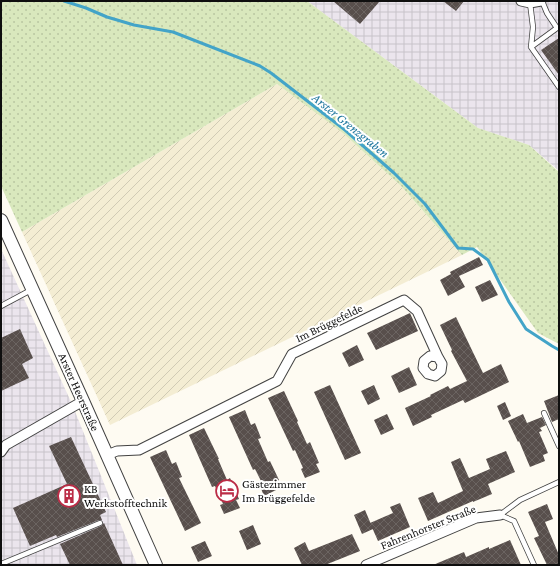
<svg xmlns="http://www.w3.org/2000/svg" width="560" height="566" font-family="'Crimson Pro',serif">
<defs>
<pattern id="industrial-grid" width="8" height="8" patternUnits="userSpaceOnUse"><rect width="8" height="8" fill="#ebe5ed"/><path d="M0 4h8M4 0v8" fill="none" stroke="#c8c3ca"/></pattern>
<pattern id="farmland-furrows" width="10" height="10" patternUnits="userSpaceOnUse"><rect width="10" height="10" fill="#f4edd3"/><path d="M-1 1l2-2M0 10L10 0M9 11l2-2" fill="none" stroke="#d0cab4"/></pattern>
<pattern id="grass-dots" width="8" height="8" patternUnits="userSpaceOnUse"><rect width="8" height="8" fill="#d9e8bd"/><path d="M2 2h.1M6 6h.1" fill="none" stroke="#b9c6a1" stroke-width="1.8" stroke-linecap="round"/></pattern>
<pattern id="building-cross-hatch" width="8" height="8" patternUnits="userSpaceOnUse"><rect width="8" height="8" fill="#584f4c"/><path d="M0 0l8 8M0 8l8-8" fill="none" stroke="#6b6461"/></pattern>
</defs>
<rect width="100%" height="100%" fill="#fefbf2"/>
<path fill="url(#industrial-grid)" d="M307 1H559V171L529 145 478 128Z
M1 249 72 404 137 565H1Z"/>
<path fill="url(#farmland-furrows)" d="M277 84 340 130 401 186 462 255 110 425 22 232Z"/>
<path fill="url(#grass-dots)" d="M1 1H307L478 128 529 145 559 172V344L538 333 477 247 462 255 401 186 343 133 277 84 22 232 1 186Z"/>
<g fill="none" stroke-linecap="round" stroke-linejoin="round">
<path stroke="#43a4c8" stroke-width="3" d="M64 1 86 8 107 17 134 25 173 32 260 66 271 73 345 130 394 173 425 204 458 248 473 249 488 260 509 302 526 329 552 346 559 350"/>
</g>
<path fill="url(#building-cross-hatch)" d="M333 1H380L360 24Z
M443 1H464L456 11Z
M559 38V75L541 50Z
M479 257 483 265 459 276 465 287 448 296 440 280 451 274 450 272Z
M490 280 498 295 482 302 475 287Z
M410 313 418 331 376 350 367 333Z
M456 317 483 373 501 364 509 382 465 403 463 400 431 415 432 417 413 426 405 408 431 396 430 395 448 386 450 389 467 381 451 351 452 350 440 325Z
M20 329 33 358 22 364 29 378 1 391V338Z
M357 345 364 360 349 367 342 353Z
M409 367 417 385 399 393 391 376Z
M330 385 361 453 345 460 314 392Z
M374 385 380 399 368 405 361 391Z
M284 391 298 421 297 422 307 444 310 442 319 463 316 464 320 472 305 478 301 469 303 468 295 450 293 451 268 398Z
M559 395V419L552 422 544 401Z
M505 402 511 416 503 420 497 406Z
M245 410 251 425 255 423 261 438 258 439 268 462 270 461 279 480 277 481 280 488 264 496 260 486 263 485 255 469 253 470 229 417Z
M387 414 394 429 381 435 374 420Z
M523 414 527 423 542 417 546 425 540 428 542 431 539 432 548 453 543 455 545 461 530 467 519 441 518 442 508 421Z
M204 428 219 459H218L227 480 230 478 239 499 236 500 240 508 224 514 220 505 223 504 215 486 212 487 189 435Z
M71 437 106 512 100 515 102 520H99L57 537 56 535 30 546 13 508 67 484 49 446Z
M166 450 172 464 176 462 182 477 179 478 201 523 185 531 150 457Z
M506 451 515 472 488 484 492 494 473 502V501L428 521 418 498 433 492 438 503 463 491 451 462 460 458 469 478 490 469 486 459Z
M400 503 410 527 378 541 370 523 393 513 390 507Z
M547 504 553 519 545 522 559 555V565H547L534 538 539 536 528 512Z
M365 510 373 529 362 534 354 515Z
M104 523 123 565H70L60 544 101 526Z
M253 525 261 544 247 550 239 531Z
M352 534 360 551 325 565H302L294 548 305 542 309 551Z
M510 540 521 565H433L464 552 466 557 489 547V549Z
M205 541 212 556 198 562 191 547Z"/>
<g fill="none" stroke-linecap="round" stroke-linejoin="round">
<g stroke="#424242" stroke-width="6">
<path id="service" d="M530 3 533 27 531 47 559 87
M531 47 557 28 547 13 542 1
M1 306 31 290
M544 413 559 446
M500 515 520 500 559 482
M500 515 514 521 534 565
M1 564 100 523"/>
</g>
<g stroke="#424242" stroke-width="11">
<path id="minor" d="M521 1 530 3 541 1
M1 452 6 445 83 401
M107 455 117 451 139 450 277 381 292 354 404 300 417 311 438 357 430 356 424 361 423 368 428 374 435 376 441 371 442 364 438 357
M366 565 476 518 500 515"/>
</g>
<g stroke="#424242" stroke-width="14">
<path id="tertiary" d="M1 220 83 401 156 565"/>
</g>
<use href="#service" stroke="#fff" stroke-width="4.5"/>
<use href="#minor" stroke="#fff" stroke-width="9"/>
<use href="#tertiary" stroke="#fff" stroke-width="12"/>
</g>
<defs>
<g id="hotel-ring" transform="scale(1.15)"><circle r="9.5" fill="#fff" stroke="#bb2c46" stroke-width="1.5"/><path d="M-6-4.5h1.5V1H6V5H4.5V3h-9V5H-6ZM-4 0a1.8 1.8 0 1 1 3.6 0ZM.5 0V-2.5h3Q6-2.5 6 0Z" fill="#bb2c46"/></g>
<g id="building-ring" transform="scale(1.15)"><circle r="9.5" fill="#fff" stroke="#bb2c46" stroke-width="1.5"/><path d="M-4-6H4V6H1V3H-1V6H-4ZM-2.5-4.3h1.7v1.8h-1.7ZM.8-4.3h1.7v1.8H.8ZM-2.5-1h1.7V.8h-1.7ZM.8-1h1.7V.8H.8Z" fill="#bb2c46"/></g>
</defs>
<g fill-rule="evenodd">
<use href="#hotel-ring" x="227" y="491"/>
<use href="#building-ring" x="69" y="496"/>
</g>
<g text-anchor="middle" stroke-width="4" stroke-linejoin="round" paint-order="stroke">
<g font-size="12" fill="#0f0f0f" stroke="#fff">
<text transform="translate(329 323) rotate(-26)" y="4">Im Brüggefelde</text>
<text transform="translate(79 392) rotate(66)" y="4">Arster Heerstraße</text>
<text transform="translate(428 527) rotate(-22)" y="4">Fahrenhorster Straße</text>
</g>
<g font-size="12" fill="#0f0f0f" stroke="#fff" text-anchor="start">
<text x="242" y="488">Gästezimmer<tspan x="242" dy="14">Im Brüggefelde</tspan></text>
<text x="84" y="493">KB<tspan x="84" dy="14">Werkstofftechnik</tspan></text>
</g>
<g font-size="13" font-style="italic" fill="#1d769d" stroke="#fff">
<text transform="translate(351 125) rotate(39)" y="5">Arster Grenzgraben</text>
</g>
</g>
<rect width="560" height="566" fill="none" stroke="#0f0f0f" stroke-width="4"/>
</svg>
